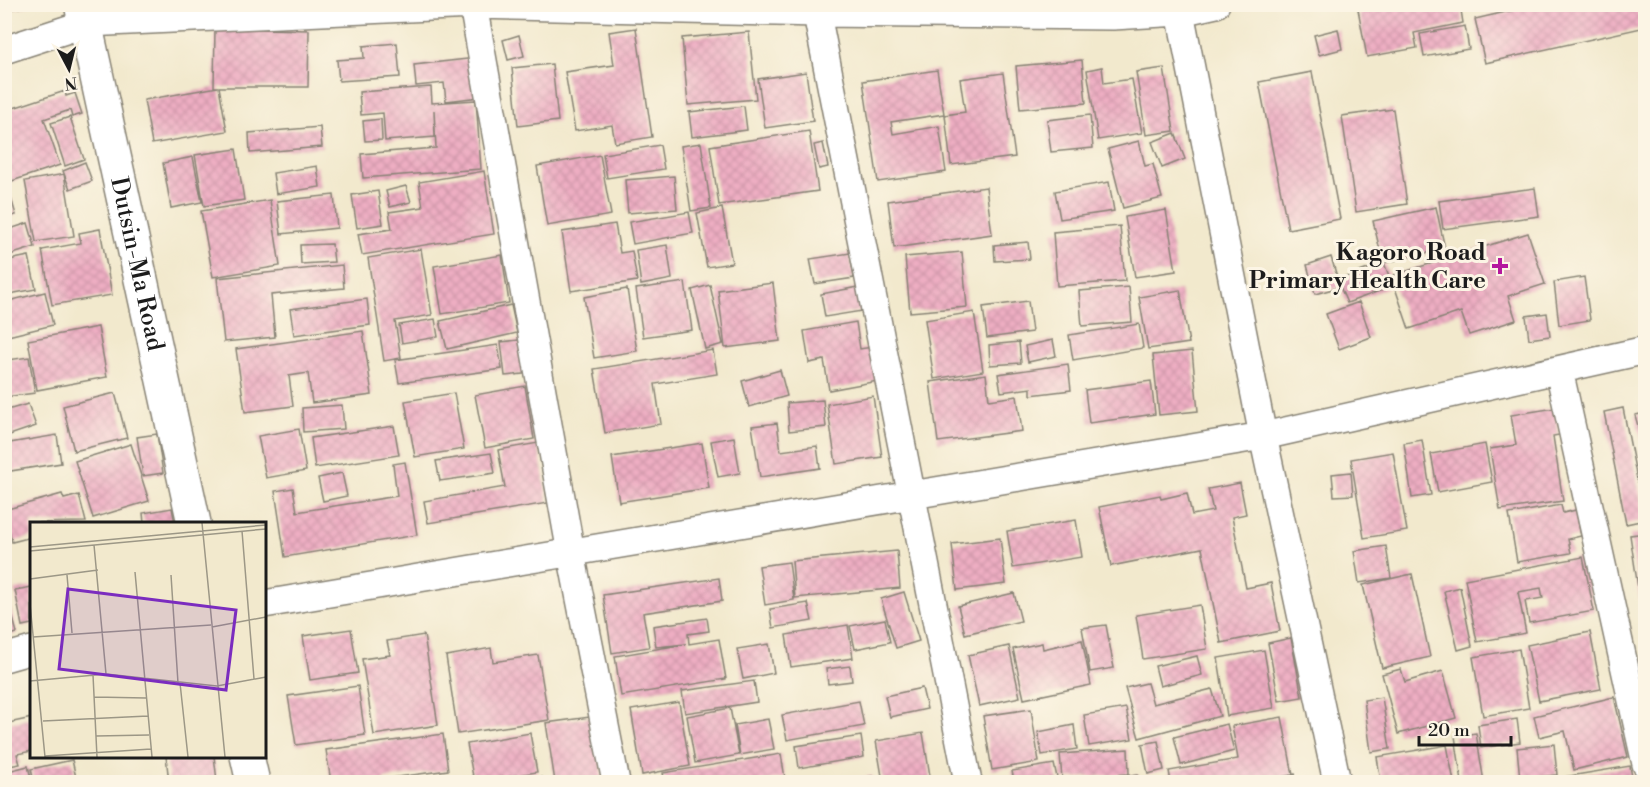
<svg xmlns="http://www.w3.org/2000/svg" width="1650" height="787" font-family="'Libre Bodoni',serif">
<defs>
<pattern id="building-cross-hatch" width="8" height="8" patternUnits="userSpaceOnUse" patternTransform="scale(1.5)"><rect width="8" height="8" fill="#eeaec3"/><path d="M0 0l8 8M0 8l8-8" fill="none" stroke="#cc95a7"/></pattern>
</defs>
<rect width="100%" height="100%" fill="#fcf5e5"/>
<filter id="ink" filterUnits="userSpaceOnUse"><feTurbulence type="fractalNoise" baseFrequency=".0167" numOctaves="2"/><feDisplacementMap in="SourceGraphic" scale="12" xChannelSelector="R" yChannelSelector="G"/><feConvolveMatrix kernelMatrix="1 2 1 2 8 2 1 2 1" color-interpolation-filters="sRGB"/></filter>
<filter id="wash" filterUnits="userSpaceOnUse"><feTurbulence type="fractalNoise" baseFrequency=".008" numOctaves="4" result="noise"/><feDisplacementMap in="SourceGraphic" scale="24" xChannelSelector="R" yChannelSelector="G"/><feGaussianBlur stdDeviation="1.35" result="paint"/><feColorMatrix in="noise" values="0 0 0 0 0 0 0 0 0 0 0 0 0 0 0 0 0 1.4 0 .05"/><feComposite in="paint" operator="in"/></filter>
<g filter="url(#wash)">
<rect width="100%" height="100%" fill="#f2e9cd"/>
<g id="blocks">
<path fill="url(#building-cross-hatch)" d="M4 4H28V6L4 10Z
M1357 4H1460L1463 23 1414 33 1417 48 1367 57Z
M1540 4H1646V27L1485 63 1475 19Z
M1465 26 1469 49 1424 57 1420 34Z
M215 28 309 30 308 87H219L227 131 152 144 144 100 218 87H214Z
M636 28 652 137 615 143 612 125 575 131 565 72 614 65 609 32Z
M1338 29 1342 49 1319 55 1314 35Z
M749 32 756 99 688 105 682 38Z
M519 35 524 56 508 60 503 40Z
M397 43 400 77 339 81 337 60 364 58 363 46Z
M476 58 480 97 446 101 444 83 416 86 414 65Z
M1082 60 1086 103 1020 109 1016 66Z
M552 64 558 121 518 126 512 68Z
M1102 67 1104 83 1132 79 1142 133 1098 140 1087 70Z
M1164 68 1174 131 1146 135 1136 72Z
M937 70 944 114 891 122 893 134 939 126 946 172 878 182 863 81Z
M806 72 813 121 765 128 758 79Z
M1312 72 1340 219 1288 229 1259 82Z
M1003 73 1015 157 951 165 945 115 965 112 960 79Z
M431 87 432 103 476 100 481 169 363 178 361 154 436 148 434 110 435 137 385 141 383 113 361 115 359 92Z
M65 91 66 96 75 93 82 114 72 117 70 110 44 119 60 165 12 181 4 160V111Z
M744 106 747 130 692 137 689 112Z
M1393 109 1407 204 1356 212 1342 116Z
M1090 115 1093 148 1051 152 1047 120Z
M70 117 84 159 65 166 51 123Z
M381 119 382 140 365 141 363 121Z
M320 127 322 147 250 153 249 133Z
M809 131 818 191 719 205 710 146Z
M1175 133 1185 159 1162 168 1152 142Z
M1139 141 1145 166 1153 164 1162 198 1123 208 1108 149Z
M701 143 711 208 691 211 681 146Z
M823 143 828 167 819 169 814 145Z
M660 145 664 169 607 178 603 154Z
M236 149 244 200 204 206 195 155Z
M600 155 611 215 547 226 537 166Z
M193 157 202 202 171 208 163 163Z
M85 162 92 181 70 189 63 171Z
M317 166 320 187 276 194 273 173Z
M484 171 494 234 362 255 358 234 392 229 389 212 423 207 419 182Z
M64 174 74 236 36 242 25 181Z
M674 176 677 209 628 213 625 180Z
M1109 182 1114 211 1060 219 1055 191Z
M406 186 411 202 390 207 386 191Z
M986 187 992 234 894 248 888 201Z
M8 188 16 215 4 218V189Z
M1535 188 1539 216 1443 229 1439 201Z
M378 191 383 224 357 228 352 195Z
M334 195 337 228 281 234 277 201Z
M270 200 280 266 213 277 201 211Z
M1436 207 1445 249 1383 263 1373 221Z
M722 208 732 263 707 267 697 213Z
M1166 210 1176 271 1135 277 1125 217Z
M689 212 693 233 633 244 629 222Z
M28 223 35 247 4 257V231Z
M615 224 620 253 632 251 637 281 571 291 562 232Z
M1120 226 1125 281 1057 286 1053 232Z
M100 229 112 295 52 305 42 250 81 243 79 233Z
M1528 233 1545 284 1508 296 1516 320 1469 335 1461 312 1409 329 1391 276Z
M1028 242 1030 259 995 261 994 245Z
M332 244 334 262 301 264 300 245Z
M667 245 672 279 641 285 636 250Z
M421 249 432 315 395 321 401 358 384 361 368 258Z
M962 252 967 307 910 312 905 257Z
M850 253 854 278 815 284 810 259Z
M502 255 509 303 442 314 434 266Z
M29 256 36 289 4 295V261Z
M1331 257 1338 280 1384 263 1393 286 1347 303 1340 287 1315 294 1307 265Z
M342 265 344 288 271 295 275 337 224 342 217 278Z
M1584 277 1590 320 1559 325 1554 282Z
M685 282 692 330 643 337 636 289Z
M773 283 780 341 725 348 718 290Z
M710 285 723 344 705 349 692 290Z
M858 287 862 311 825 317 821 294Z
M1129 287 1132 322 1082 326 1079 291Z
M627 289 637 351 594 358 584 297Z
M1180 290 1189 343 1148 349 1139 297Z
M45 292 53 325 4 337V302Z
M367 299 370 325 294 335 290 309Z
M1028 301 1032 332 987 338 983 307Z
M1359 302 1371 337 1339 349 1326 314Z
M511 305 517 333 447 349 440 321Z
M974 312 983 371 934 379 925 320Z
M1547 313 1550 336 1529 339 1526 316Z
M435 319 438 337 402 343 399 325Z
M856 322 860 349 872 347 878 381 829 390 824 360 809 363 804 331Z
M1139 324 1143 348 1073 360 1069 335Z
M98 327 107 377 37 390 28 340Z
M363 331 372 395 312 403 308 373 289 376 293 406 245 412 236 349Z
M527 339 532 373 505 376 501 342Z
M1053 340 1056 356 1028 362 1025 346Z
M1019 342 1021 363 990 365 989 345Z
M498 345 502 369 399 383 395 360Z
M5 348 8 360 29 357 35 393 5 397Z
M713 350 717 374 655 384 661 424 605 433 594 369Z
M1192 351 1198 411 1159 415 1153 355Z
M1068 364 1071 390 1031 395V388L1001 392 998 374Z
M780 370 787 396 749 407 742 381Z
M986 374 989 400 1017 396 1022 431 938 442 930 382Z
M1151 381 1155 414 1089 423 1085 390Z
M525 386 534 439 485 448 475 395Z
M115 393 127 438 74 451 63 406Z
M454 393 464 449 415 457 405 401Z
M873 396 882 457 836 464 827 404Z
M823 400 826 427 789 431 787 403Z
M28 404 36 426 4 437V411Z
M342 405 344 429 303 432 302 408Z
M1555 408 1559 435 1553 436 1563 501 1500 510 1490 449 1516 445 1511 415Z
M1623 408 1645 520 1626 524 1604 412Z
M1646 413V452H1645L1635 415Z
M777 423 781 451 817 446 820 468 760 477 752 426Z
M394 426 399 455 315 468 311 438Z
M299 429 306 471 266 478 258 436Z
M157 434 163 473 143 476 137 437Z
M57 435 61 463 4 472V444Z
M734 437 740 473 718 477 711 441Z
M1422 440 1431 495 1412 498 1404 443Z
M538 443 548 503 428 523 424 501 505 487 498 450Z
M702 443 709 488 619 502 612 457Z
M131 444 149 501 93 518 75 461Z
M1485 444 1492 482 1438 492 1431 454Z
M1393 452 1407 531 1364 538 1351 459Z
M491 453 495 473 440 481 436 461Z
M405 462 417 535 285 557 275 491 293 488 297 512 397 496 393 464Z
M1351 472 1353 495 1334 496 1332 474Z
M342 473 347 496 323 501 318 478Z
M1240 483 1246 514 1232 517 1246 588 1271 583 1280 631 1221 643 1202 548 1111 566 1099 507 1160 495 1161 499 1187 493 1192 515 1213 511 1208 489Z
M62 494 64 499 79 495 86 522 32 523V537L12 542 4 510Z
M1561 505 1563 513 1576 510 1581 536 1568 539 1571 553 1517 562 1509 514Z
M172 508 175 523H144L143 513Z
M1076 520 1082 557 1013 568 1007 531Z
M1646 533V600L1640 601 1630 535Z
M1000 538 1006 584 957 590 952 544Z
M1386 546 1391 578 1359 583 1354 551Z
M897 551 900 588 795 598 792 561Z
M1583 557 1594 611 1529 623 1525 601 1543 598 1541 588 1518 592 1526 633 1477 642 1465 579Z
M789 562 794 600 765 605 759 566Z
M1412 574 1430 657 1382 668 1363 585Z
M719 578 722 601 643 613 649 647 612 653 603 595Z
M32 587V624L22 626 15 590Z
M1460 587 1472 646 1458 650 1444 591Z
M904 592 919 641 896 648 881 599Z
M1014 593 1021 621 965 634 958 606Z
M9 603 17 633 4 637V604Z
M808 603 812 621 773 628 770 609Z
M1200 605 1207 649 1143 659 1136 615Z
M707 618 709 631 688 634 689 644 719 639 726 679 621 696 615 656 686 644 656 647 653 626Z
M885 619 890 642 855 649 850 626Z
M848 625 853 658 791 667 786 635Z
M1106 625 1114 668 1090 672 1082 628Z
M351 629 358 673 310 680 303 636Z
M1590 632 1601 689 1539 701 1527 645Z
M424 635 438 725 374 735 362 659 390 655 387 641Z
M1291 638 1302 697 1279 701 1268 643Z
M1082 640 1091 685 1024 699 1013 649 1042 643 1043 649Z
M769 644 774 673 743 679 737 649Z
M1009 646 1020 697 979 706 968 655Z
M491 648 493 662 538 655 549 720 458 734 446 656Z
M1519 649 1529 708 1483 716 1473 657Z
M1264 650 1274 708 1227 716 1218 658Z
M1197 656 1202 675 1160 686 1155 666Z
M850 666 852 681 828 684 826 669Z
M1401 669 1405 682 1443 671 1456 718 1398 734 1382 674Z
M754 681 757 702 685 713 682 691Z
M1147 683 1153 704 1212 689 1220 716 1139 738 1125 688Z
M358 686 365 735 296 745 288 696Z
M922 688 927 709 890 717 885 696Z
M1382 697 1390 749 1371 752 1364 700Z
M1614 697 1628 757 1574 770 1565 731 1539 737 1534 716Z
M859 701 864 726 787 740 782 715Z
M679 702 690 766 642 775 631 710Z
M730 708 739 755 695 763 687 716Z
M1126 708 1132 739 1089 746 1084 715Z
M1031 709 1039 762 992 770 983 716Z
M4 710 9 723 32 718V751L17 754 20 764 4 767Z
M597 716 602 782H555L546 723Z
M1282 717 1293 775 1248 782H1171L1169 771 1238 759 1232 726Z
M768 719 774 749 740 755 735 725Z
M1517 719 1520 742 1481 748 1478 725Z
M1227 724 1234 751 1181 765 1174 737Z
M1074 725 1077 749 1042 755 1038 732Z
M530 733 537 772 474 782 467 744Z
M923 733 931 782H883L876 741Z
M1476 733 1484 782H1462L1455 736Z
M443 734 448 770 383 779 384 782H331L326 750Z
M861 736 864 757 799 768 796 746Z
M1158 741 1164 770 1148 774 1142 744Z
M1554 744 1557 775 1520 779 1517 748Z
M1447 745 1454 782H1407L1406 778 1381 782 1377 757Z
M1128 749 1129 774 1062 779 1060 754Z
M781 754 785 778 757 782H665L663 773Z
M166 756H214L217 781 169 782Z
M72 760 77 782H34L31 769Z
M1054 764 1058 782H1014L1012 771Z
M28 766 32 782H4V772Z
M1630 766 1633 782H1540V781Z
M1295 774 1297 782H1273Z
M1138 775 1139 782H1108V779Z
M872 776 873 782H842V781Z
M542 777 543 782H517V781Z"/>
</g>
</g>
<g filter="url(#ink)">
<use href="#blocks" fill-opacity="0" stroke="#878274" stroke-width="1.5"/>
<g fill="none" stroke-linecap="round" stroke-linejoin="round">
<g stroke="#878274" stroke-width="30">
<path id="street" d="M815 4 968 782
M473 5 571 553 616 782
M1180 12 1263 436 1337 782
M4 50 87 23 473 5 817 13 1113 16 1180 12 1216 4
M1559 370 1646 764
M264 604 1263 436 1646 350
M4 658 32 650"/>
</g>
<g stroke="#878274" stroke-width="36">
<g id="secondary">
<path id="s1" d="M81 4 194 523"/>
<path d="M247 756 253 782"/>
</g>
</g>
<use href="#street" stroke="#fff" stroke-width="27"/>
<use href="#secondary" stroke="#fff" stroke-width="33"/>
</g>
</g>
<path fill="#b5179e" stroke="#fcf5e5" stroke-width="2" d="M1497 257h6v6h6v6h-6v6h-6v-6h-6v-6h6z"/>
<g text-anchor="middle" stroke-width="6" stroke-linejoin="round" paint-order="stroke">
<g font-size="24" font-weight="bold" fill="#1c1c1c" stroke="#fcf5e5" text-anchor="end">
<text x="1486" y="260">Kagoro Road<tspan x="1486" dy="28">Primary Health Care</tspan></text>
</g>
<g font-size="24" fill="#1c1c1c" stroke="#fcf5e5">
<text dy="8" stroke="none"><textPath href="#s1" startOffset="266">Dutsin-Ma Road</textPath></text>
</g>
</g>
<g transform="translate(30 522)">
<rect width="236" height="236" fill="#f2e9cd"/>
<path fill="none" stroke="#9c9786" stroke-width="1.5" d="M172 1 195 235M212 9 224 157M64 23 76 152M0 25 236 3M0 29 236 7M105 50 122 235M37 53 42 111M141 53 148 161M0 57 68 48M0 82 15 235M182 105 236 95M3 115 181 103M63 153 67 235M0 159 76 152 187 164 236 155M150 161 158 235M64 175 116 176M13 199 118 194M66 214 119 213M15 234 121 227"/>
<path fill="#7b2cbf" fill-opacity="0.15" stroke="#7b2cbf" stroke-width="3" d="M38 67 206 88 196 168 29 147Z"/>
<rect width="236" height="236" fill="none" stroke="#1c1c1c" stroke-width="3"/>
</g>
<rect width="1650" height="787" fill="none" stroke="#fcf5e5" stroke-width="24"/>
<g transform="translate(69 69) rotate(173)" stroke="#fcf5e5" stroke-width="4.5" paint-order="stroke">
<path d="M0-4.5L10 22L0 15L-10 22Z" fill="#1c1c1c"/>
<text y="-9" font-size="16" font-weight="bold" text-anchor="middle" fill="#1c1c1c">N</text>
</g>
<path d="M1419 736v9h92v-9" fill="none" stroke="#1c1c1c" stroke-width="3"/>
<text x="1428" y="736" font-size="18" fill="#1c1c1c" stroke="#fcf5e5" stroke-width="4.5" paint-order="stroke">20 m</text>
</svg>
